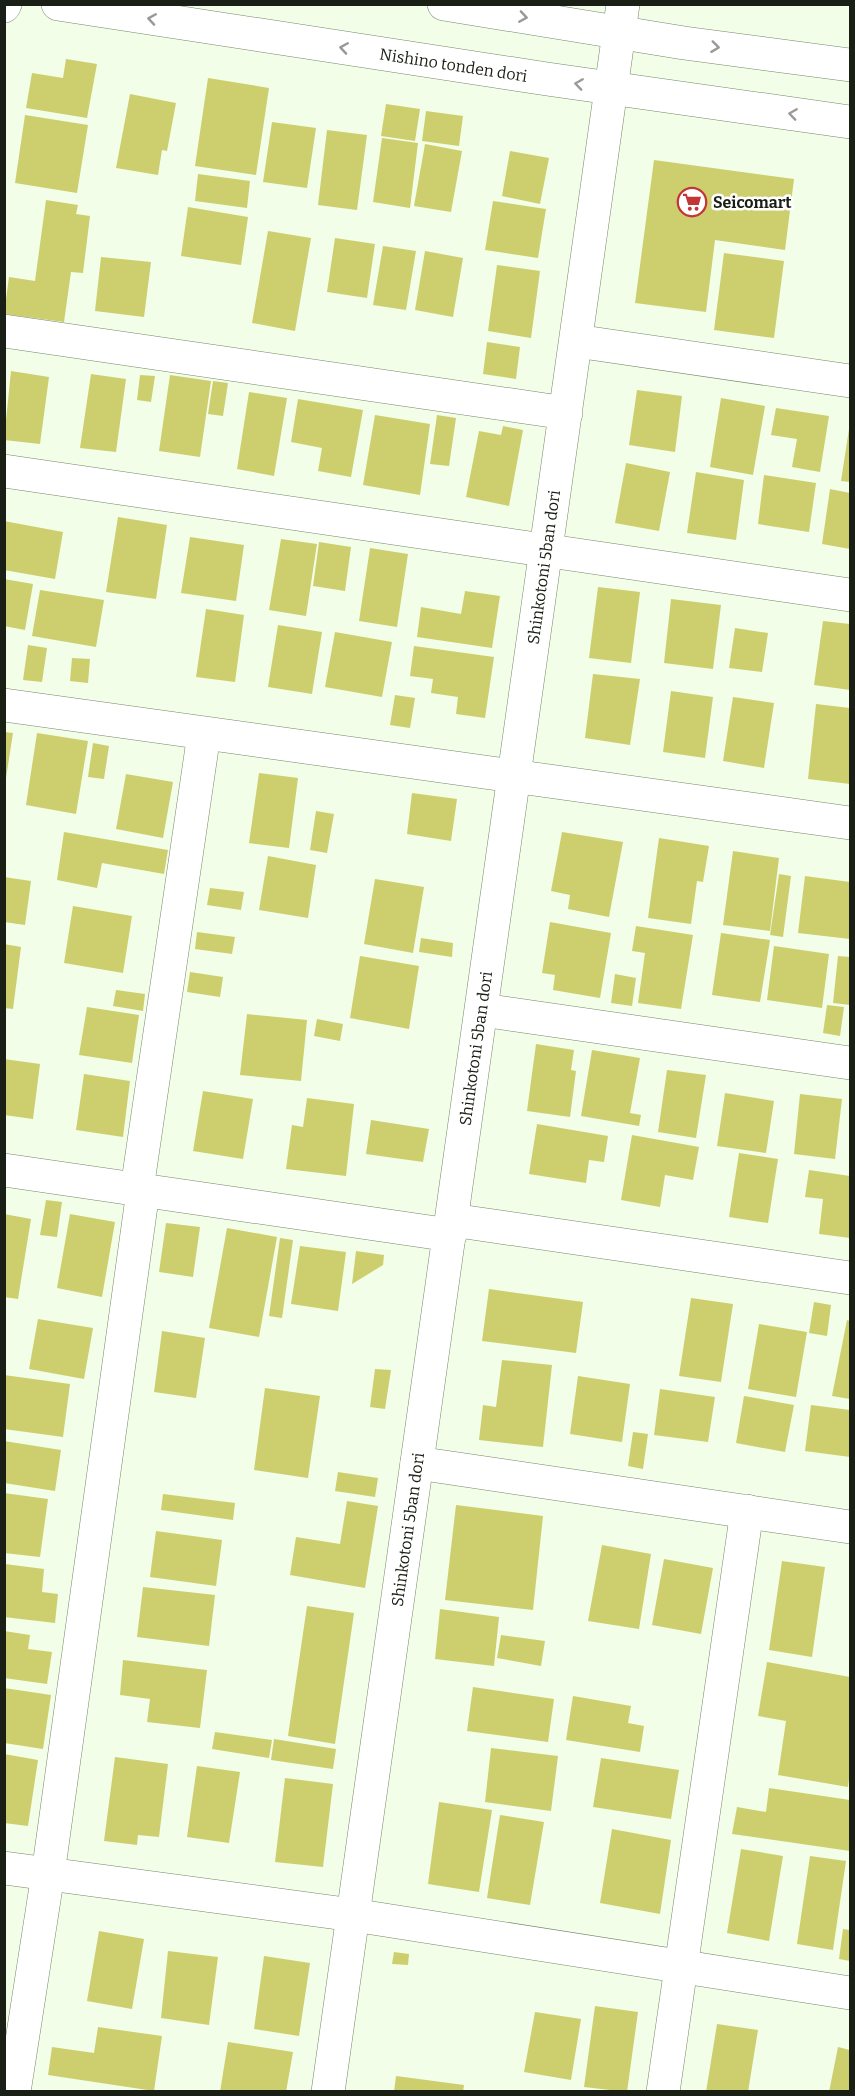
<svg xmlns="http://www.w3.org/2000/svg" width="855" height="2096" font-family="Bitter,serif">
<rect width="100%" height="100%" fill="#f2fee7"/>
<path fill="#cdcf6f" d="M66 59 97 64 87 118 26 108 32 73 63 78Z
M208 78 269 88 256 175 195 166Z
M130 94 176 103 167 151 162 150 158 175 116 168Z
M386 104 420 109 415 141 381 136Z
M426 111 463 116 459 146 422 141Z
M25 115 88 125 77 193 15 183Z
M272 122 316 128 307 188 263 182Z
M327 130 367 135 357 210 318 205Z
M382 138 418 143 410 208 373 202Z
M425 144 462 151 451 212 414 206Z
M510 151 549 158 540 204 502 196Z
M654 160 794 179 785 250 715 240 706 312 635 303Z
M198 174 250 181 247 208 195 201Z
M46 200 78 205 76 214 90 216 83 273 71 272 64 322 4 314 9 277 35 281Z
M493 201 546 209 538 258 485 250Z
M188 207 248 217 241 265 181 256Z
M268 231 311 238 295 331 252 323Z
M335 238 375 244 367 298 327 292Z
M383 246 416 251 406 310 373 305Z
M425 251 463 258 453 317 415 310Z
M724 253 784 261 774 338 714 330Z
M101 257 151 262 144 317 95 311Z
M497 265 540 271 531 338 488 331Z
M487 342 520 347 516 379 483 374Z
M11 371 49 377 40 444 4 440Z
M91 374 126 379 116 452 80 448Z
M140 375 155 376 151 402 137 400Z
M170 375 211 381 200 457 159 451Z
M213 381 228 383 223 416 208 414Z
M637 390 682 396 675 452 629 445Z
M249 392 287 398 274 476 237 469Z
M721 398 765 406 753 475 710 467Z
M298 399 363 410 351 477 318 471 322 448 291 442Z
M776 408 829 416 820 472 792 467 797 439 771 435Z
M375 415 430 424 420 495 363 485Z
M437 415 456 418 449 466 430 464Z
M503 426 523 430 509 506 466 497 479 431 501 435Z
M849 429H850V482L841 481Z
M626 463 670 472 659 531 615 523Z
M696 472 744 480 736 540 687 533Z
M764 475 816 483 809 532 758 524Z
M830 489 850 493V549L822 544Z
M118 517 167 525 156 599 106 592Z
M4 521 63 532 55 579 4 570Z
M190 537 244 545 236 601 181 593Z
M281 539 317 544 306 616 269 610Z
M319 542 351 547 345 591 313 586Z
M370 548 408 554 397 627 359 621Z
M4 579 33 584 25 630 4 626Z
M598 587 640 592 631 663 589 658Z
M40 590 104 600 96 647 32 636Z
M465 591 500 596 492 648 417 637 421 607 461 614Z
M671 599 721 605 713 669 664 663Z
M206 609 244 615 235 682 196 677Z
M823 621 850 624V690L814 685Z
M278 625 322 632 312 694 268 687Z
M735 628 768 633 762 672 729 668Z
M335 632 392 642 382 697 325 687Z
M28 645 47 648 42 682 23 680Z
M414 646 494 657 485 718 456 714 458 697 431 693 433 679 410 676Z
M72 658 90 659 88 683 70 681Z
M593 674 640 679 630 745 585 738Z
M671 691 713 697 705 758 663 752Z
M395 695 415 698 410 728 390 725Z
M733 697 774 703 764 768 723 761Z
M816 704 850 708V784L808 779Z
M4 732 13 733 6 778H4Z
M37 733 88 741 76 814 26 805Z
M93 743 109 746 104 779 88 777Z
M259 773 298 778 289 848 249 843Z
M126 774 173 782 163 838 116 829Z
M412 793 457 799 451 841 407 834Z
M316 811 334 814 327 853 310 850Z
M64 832 168 850 164 874 102 863 97 888 57 880Z
M562 832 623 842 609 917 568 909 570 895 551 891Z
M659 838 709 846 703 882 697 881 691 924 648 918Z
M733 851 779 858 770 931 723 925Z
M268 856 316 865 308 918 259 910Z
M779 874 791 876 783 937 770 935Z
M805 876 850 882V939L798 933Z
M4 877 31 881 25 925 4 922Z
M375 879 424 887 413 953 364 944Z
M210 888 244 892 241 910 207 905Z
M73 906 132 916 123 973 64 963Z
M550 922 611 933 600 998 553 990 555 975 542 973Z
M636 926 693 935 681 1009 638 1003 645 953 632 951Z
M197 932 235 937 232 954 195 949Z
M721 933 770 940 760 1002 712 995Z
M421 938 453 943 452 957 419 952Z
M4 944 21 947 13 1009 4 1008Z
M774 946 829 954 822 1008 767 1000Z
M360 956 419 966 409 1029 350 1018Z
M838 956 850 957V1005L833 1003Z
M190 972 223 977 220 997 187 992Z
M615 974 636 978 632 1006 611 1003Z
M116 990 145 994 143 1011 113 1006Z
M827 1005 844 1007 840 1036 823 1033Z
M87 1007 139 1015 132 1063 79 1055Z
M247 1014 307 1020 301 1081 240 1075Z
M317 1019 343 1024 340 1041 314 1036Z
M536 1044 574 1050 571 1070 576 1071 570 1117 527 1111Z
M592 1050 640 1058 630 1113 641 1115 639 1126 581 1116Z
M4 1059 40 1064 33 1119 4 1115Z
M667 1070 706 1075 696 1138 658 1132Z
M84 1074 130 1081 123 1137 76 1130Z
M203 1091 253 1099 243 1159 193 1151Z
M725 1093 774 1101 766 1153 717 1146Z
M800 1094 842 1099 835 1159 794 1154Z
M307 1098 354 1104 346 1176 286 1169 292 1125 303 1127Z
M371 1120 429 1129 423 1162 366 1154Z
M537 1124 608 1136 604 1162 589 1160 586 1183 529 1174Z
M632 1135 699 1147 693 1180 665 1175 660 1207 621 1200Z
M739 1153 778 1159 768 1223 729 1217Z
M809 1170 850 1176V1238L819 1234 823 1199 805 1197Z
M46 1200 62 1202 57 1237 40 1235Z
M4 1214 31 1219 18 1299 4 1297Z
M70 1214 115 1222 102 1297 57 1288Z
M166 1223 200 1227 193 1277 159 1272Z
M227 1228 277 1237 259 1337 209 1328Z
M280 1238 293 1240 282 1318 269 1316Z
M300 1246 346 1252 338 1311 291 1304Z
M356 1251 384 1255 383 1265 352 1284Z
M489 1289 583 1302 576 1353 482 1341Z
M691 1298 733 1304 721 1382 679 1376Z
M814 1302 831 1305 827 1336 809 1333Z
M38 1319 93 1328 84 1379 29 1369Z
M847 1320 850 1321V1399L832 1396Z
M759 1324 807 1332 796 1397 748 1389Z
M162 1331 205 1338 196 1398 154 1392Z
M502 1360 552 1365 543 1447 479 1440 483 1405 496 1407Z
M375 1369 391 1370 385 1409 370 1407Z
M4 1375 70 1384 63 1437 4 1429Z
M578 1376 630 1384 622 1442 570 1434Z
M265 1388 320 1396 308 1478 254 1470Z
M660 1389 715 1397 708 1442 654 1435Z
M744 1396 794 1405 785 1452 736 1443Z
M811 1405 850 1410V1457L805 1451Z
M633 1432 648 1434 643 1469 628 1466Z
M4 1441 61 1450 55 1491 4 1483Z
M338 1472 378 1478 375 1497 335 1491Z
M4 1493 48 1499 40 1557 4 1553Z
M163 1494 235 1503 233 1520 161 1510Z
M347 1501 378 1506 365 1588 290 1575 296 1537 340 1544Z
M456 1505 543 1516 533 1610 445 1600Z
M156 1531 222 1540 216 1586 150 1577Z
M602 1545 651 1554 639 1629 588 1621Z
M664 1559 713 1568 701 1634 652 1625Z
M782 1561 825 1567 812 1657 769 1650Z
M5 1564 44 1569 42 1592 58 1594 55 1623 4 1617Z
M143 1587 215 1595 209 1646 137 1637Z
M307 1606 354 1613 335 1744 288 1736Z
M440 1609 499 1617 494 1666 435 1659Z
M4 1631 30 1635 28 1649 52 1652 47 1684 4 1678Z
M501 1635 545 1641 541 1666 497 1658Z
M123 1660 207 1670 200 1728 147 1722 150 1699 120 1695Z
M767 1662 850 1677V1770L848 1787 778 1775 786 1721 758 1716Z
M473 1687 554 1699 548 1742 467 1731Z
M4 1688 51 1695 43 1749 4 1743Z
M573 1696 631 1706 628 1723 644 1726 640 1752 566 1740Z
M215 1732 272 1740 269 1758 212 1749Z
M274 1739 336 1749 333 1769 271 1760Z
M491 1748 558 1756 551 1811 485 1802Z
M4 1754 38 1760 28 1826 4 1823Z
M115 1757 168 1764 159 1837 138 1835 137 1845 104 1841Z
M601 1758 679 1770 671 1819 593 1807Z
M197 1766 240 1772 229 1843 187 1837Z
M285 1778 333 1784 323 1867 275 1862Z
M769 1788 850 1800V1851L732 1834 737 1807 766 1812Z
M439 1802 492 1810 479 1892 428 1884Z
M500 1815 544 1822 530 1905 487 1898Z
M612 1829 671 1840 660 1914 600 1903Z
M741 1849 783 1856 769 1941 727 1933Z
M810 1856 846 1861 833 1950 797 1944Z
M843 1929 850 1930V1961L839 1959Z
M99 1931 144 1939 132 2009 87 2001Z
M168 1951 218 1957 209 2025 161 2018Z
M394 1952 409 1954 408 1965 392 1964Z
M264 1956 310 1963 299 2036 254 2029Z
M595 2006 638 2012 627 2092 584 2087Z
M535 2012 581 2019 571 2080 524 2072Z
M717 2024 758 2030 748 2092H706Z
M98 2027 162 2036 154 2091 48 2075 52 2047 94 2053Z
M228 2042 293 2052 286 2092H220Z
M838 2047 850 2050V2092H829Z
M396 2076 464 2085 463 2092H394Z"/>
<g fill="none" stroke-linecap="round" stroke-linejoin="round">
<g stroke="#78866d" stroke-width="34">
<g id="minor">
<path id="s1" d="M58 4 547 79 850 122"/>
<path d="M444 4 684 43 850 65"/>
<path d="M4 6 5 4"/>
<path d="M4 331 566 413"/>
<path d="M576 341 850 381"/>
<path d="M4 471 850 595"/>
<path d="M4 705 850 823"/>
<path d="M482 1010 850 1063"/>
<path d="M4 1170 450 1235"/>
<path d="M137 1189 204 734"/>
<path d="M452 1220 850 1278"/>
<path d="M417 1463 850 1527"/>
<path d="M4 1868 353 1915 850 1993"/>
<path d="M14 2092 48 1874 143 1191"/>
<path id="s2" d="M328 2092 623 4"/>
<path d="M663 2092 747 1511"/>
</g>
</g>
<use href="#minor" stroke="#fff" stroke-width="33"/>
</g>
<defs><path id="oneway-chevron" d="M-2-3.5L2.5 0L-2 3.5" fill="none" stroke-width="1.6" stroke-linecap="round" stroke-linejoin="round" transform="scale(1.5)"/></defs>
<g stroke="#989a95">
<use href="#oneway-chevron" transform="translate(523 17) rotate(9)"/>
<use href="#oneway-chevron" transform="translate(152 19) rotate(-171)"/>
<use href="#oneway-chevron" transform="translate(715 47) rotate(7)"/>
<use href="#oneway-chevron" transform="translate(344 48) rotate(-171)"/>
<use href="#oneway-chevron" transform="translate(579 84) rotate(-172)"/>
<use href="#oneway-chevron" transform="translate(793 114) rotate(-172)"/>
</g>
<defs>
<g id="supermarket-ring" transform="scale(1.5)"><circle r="9.5" fill="#fff" stroke="#c43536" stroke-width="1.5"/><path d="M-6-5.5h2.5l.6 2H6L4.5 2H-2.5L-4.4-4H-6ZM-1.5 3.2a1.3 1.3 0 1 0 .1 0ZM3 3.2a1.3 1.3 0 1 0 .1 0Z" fill="#c43536"/></g>
</defs>
<g fill-rule="evenodd">
<use href="#supermarket-ring" x="692" y="202"/>
</g>
<g text-anchor="middle" stroke-width="5" stroke-linejoin="round" paint-order="stroke">
<g font-size="16" fill="#191f14" stroke="#fff">
<text dy="6" stroke="none"><textPath href="#s1" startOffset="400">Nishino tonden dori</textPath></text>
<text dy="6" stroke="none"><textPath href="#s2" startOffset="1540">Shinkotoni 5ban dori</textPath></text>
<text dy="6" stroke="none"><textPath href="#s2" startOffset="1054">Shinkotoni 5ban dori</textPath></text>
<text dy="6" stroke="none"><textPath href="#s2" startOffset="568">Shinkotoni 5ban dori</textPath></text>
</g>
<g font-size="16" font-weight="bold" fill="#191f14" stroke="#fff" text-anchor="start">
<text x="713" y="208">Seicomart</text>
</g>
</g>
<rect width="855" height="2096" fill="none" stroke="#191f14" stroke-width="12"/>
</svg>
